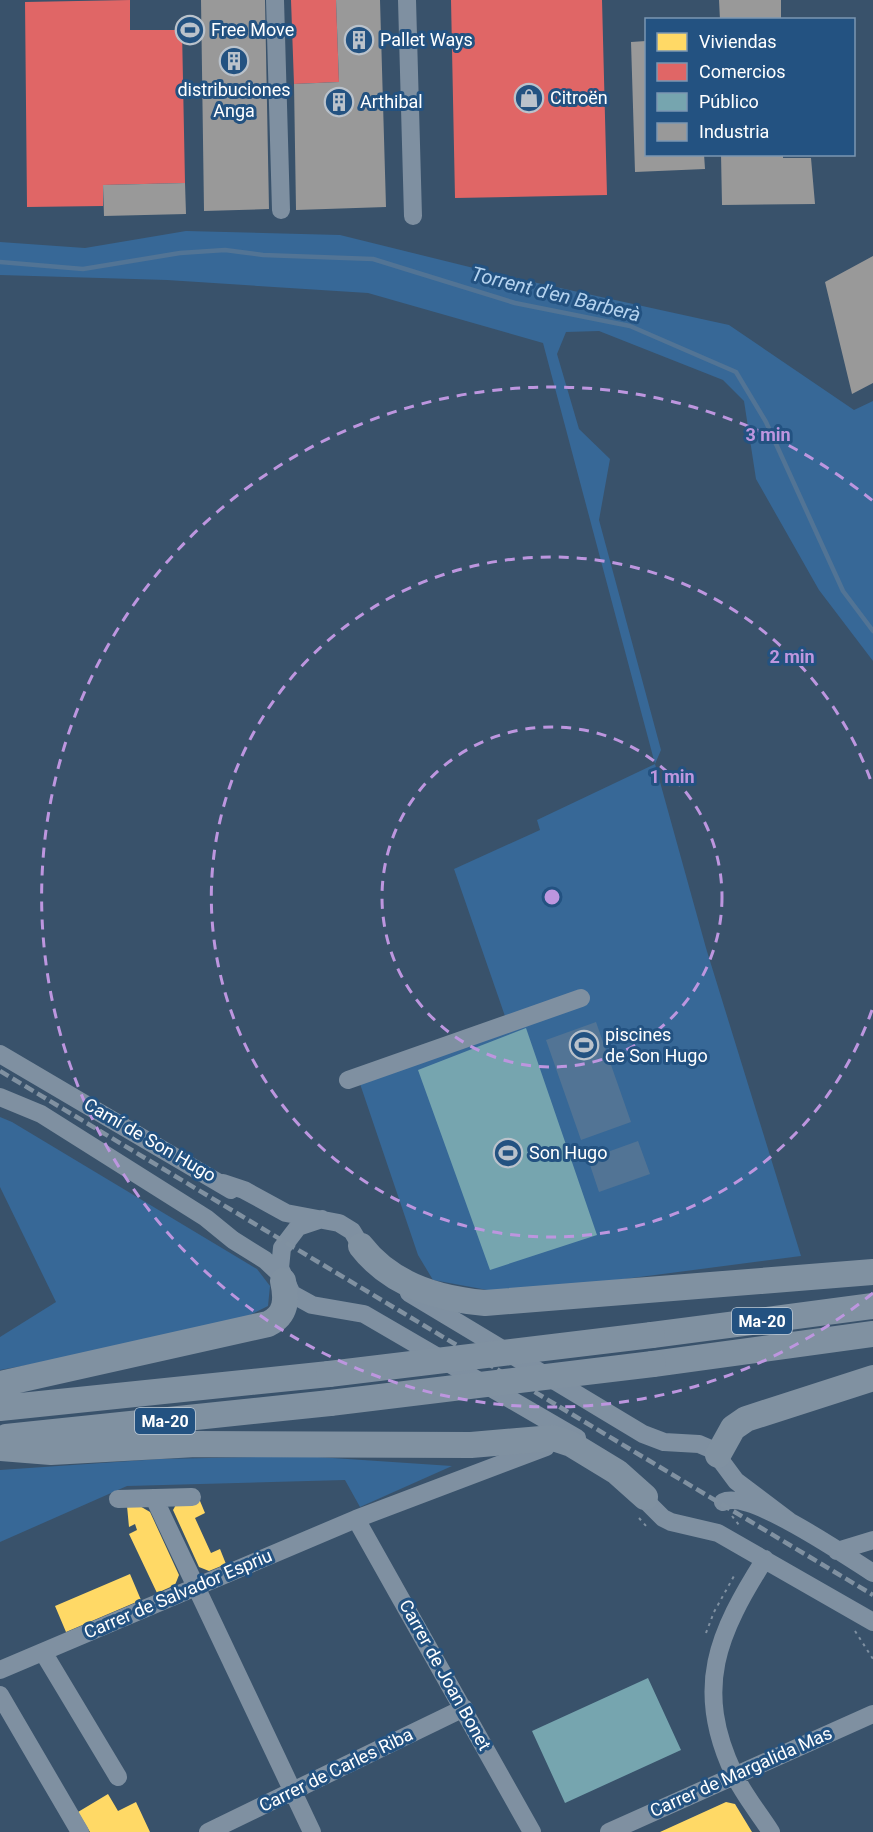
<svg xmlns="http://www.w3.org/2000/svg" width="873" height="1832" font-family="Roboto,sans-serif">
<rect width="100%" height="100%" fill="#39526b"/>
<path fill="#376897" d="M186 231 340 235 510 277 729 325 854 410 873 401V661L819 590 756 479 744 401 723 380 599 331 566 332 557 354 579 429 610 459 599 520 661 750 655 764 706 948 801 1256 509 1294 433 1280 418 1255 356 1072 506 1019 454 869 540 830 537 820 655 764 543 343 368 293 167 280 0 275V242L85 248Z
M0 1117 12 1122 257 1269 270 1286 268 1306 246 1317 66 1358 0 1370V1337L56 1302 0 1187Z
M303 1456 452 1466 360 1507 345 1480 127 1486 0 1542V1470L160 1459Z"/>
<path fill="#527495" d="M596 1022 631 1122 581 1140 546 1040Z
M638 1141 650 1174 599 1192 588 1159Z"/>
<path fill="#ffd966" d="M200 1501 205 1513 195 1518 211 1553 220 1549 226 1564 209 1571 199 1567 173 1510 177 1503Z
M138 1505 150 1512 179 1575 175 1585 157 1593 129 1534 137 1530 135 1524 129 1527 127 1506Z
M130 1574 141 1600 66 1632 55 1606Z
M108 1794 118 1811 136 1802 150 1832H90L78 1812Z
M726 1802 735 1804 752 1832H660Z"/>
<path fill="#e06666" d="M130 0V30H182L185 183 103 185V206L27 207 25 2Z
M291 0H336L339 82 294 84Z
M451 0H602L607 195 455 198Z"/>
<path fill="#76a5af" d="M526 1028 597 1235 490 1270 418 1070Z
M648 1678 681 1750 565 1803 532 1731Z"/>
<path fill="#999" d="M201 0H265L269 209 204 211Z
M336 0H380L386 207 296 210 294 84 339 82Z
M719 0H781V20H720Z
M646 41V154H704L705 169 635 172 631 42Z
M721 154H783V158H811L815 204 722 205Z
M185 183 186 214 104 216 103 185Z
M873 256V383L852 394 825 282Z"/>
<g fill="none" stroke-linecap="round" stroke-linejoin="round">
<path stroke="#527495" stroke-width="4.5" d="M0 262 83 269 180 253 225 250 263 255 373 259 515 303 630 326 736 372 766 422 843 591 873 631"/>
<path stroke="#7f90a1" stroke-width="2" stroke-dasharray="3 4.5" stroke-linecap="butt" d="M732 1516 739 1525
M639 1518 647 1527
M855 1631 873 1659
M706 1633 714 1612 734 1576"/>
<path stroke="#7f90a1" stroke-width="18" d="M275 0 281 210
M407 0 413 216
M0 1054 231 1190
M348 1080 581 998
M0 1097 41 1114 206 1218 233 1240 265 1260 281 1275
M223 1183 244 1190 286 1213 339 1223 352 1231 367 1256
M322 1219 298 1227 282 1248 280 1268 292 1294 312 1305 364 1314 577 1438
M409 1293 643 1434 664 1442 699 1444 713 1450 736 1481 789 1521
M640 1488 649 1504 663 1518 671 1522 718 1533 873 1622
M154 1498 312 1832
M118 1499 192 1497
M723 1502C750 1489 846 1556 873 1573
M356 1519 532 1832
M837 1551 873 1540
M765 1559C718 1633 693 1688 734 1774 743 1794 759 1813 771 1832
M43 1652 118 1777
M0 1670 356 1519 546 1447
M0 1695 80 1832
M208 1832 464 1708
M609 1832 873 1714"/>
<path stroke="#8091a1" stroke-width="26" d="M361 1246C391 1285 437 1299 485 1303L873 1272
M652 1335 873 1306
M653 1364 873 1334
M0 1384 268 1324C287 1315 287 1299 283 1281
M0 1408 329 1374
M6 1437 330 1403
M0 1448 51 1452 196 1444 471 1445 553 1438 571 1444 617 1472 645 1497
M718 1455 733 1428 746 1419 873 1378"/>
<path stroke="#8091a1" stroke-width="4.5" stroke-dasharray="10 4.5" stroke-linecap="butt" d="M0 1071 873 1595"/>
<path stroke="#8091a1" stroke-width="26" d="M329 1374 652 1335
M330 1403 653 1364"/>
</g>
<g fill="none" stroke="#bd96df" stroke-width="3" stroke-dasharray="10 8">
<circle cx="552" cy="897" r="170"/>
<path d="M872 1010A340 340 0 1 1 872 784"/>
<path d="M873 1293A510 510 0 1 1 873 501"/>
</g>
<defs>
<g id="stadium-ring" transform="scale(1.5)"><circle r="9.5" fill="#235281" stroke="#bac2cb" stroke-width="1.5"/><path d="M0-5a6.5 5 0 1 0 0 10a6.5 5 0 1 0 0-10ZM-3.5-1.8h7v3.6h-7Z" fill="#bac2cb"/></g>
<g id="building-ring" transform="scale(1.5)"><circle r="9.5" fill="#235281" stroke="#bac2cb" stroke-width="1.5"/><path d="M-4-6H4V6H1V3H-1V6H-4ZM-2.5-4.3h1.7v1.8h-1.7ZM.8-4.3h1.7v1.8H.8ZM-2.5-1h1.7V.8h-1.7ZM.8-1h1.7V.8H.8Z" fill="#bac2cb"/></g>
<g id="shop-ring" transform="scale(1.5)"><circle r="9.5" fill="#235281" stroke="#bac2cb" stroke-width="1.5"/><path d="M-5-2.5h2.3a2.7 3.5 0 0 1 5.4 0H5L5.5 6h-11ZM-1.5-2.5h3a1.5 2.3 0 0 0-3 0Z" fill="#bac2cb"/></g>
</defs>
<g fill-rule="evenodd">
<use href="#stadium-ring" x="190" y="30"/>
<use href="#building-ring" x="359" y="40"/>
<use href="#building-ring" x="234" y="61"/>
<use href="#shop-ring" x="529" y="98"/>
<use href="#building-ring" x="339" y="102"/>
<use href="#stadium-ring" x="584" y="1045"/>
<use href="#stadium-ring" x="508" y="1153"/>
</g>
<g text-anchor="middle" stroke-width="6" stroke-linejoin="round" paint-order="stroke">
<g fill="#235281" stroke="#bdcbd9" stroke-width="1.5">
<rect x="732" y="1308" width="60" height="26" rx="4.5"/>
<rect x="135" y="1408" width="60" height="26" rx="4.5"/>
</g>
<g font-size="16" font-weight="bold" fill="#fff">
<text x="762" y="1327">Ma-20</text>
<text x="165" y="1427">Ma-20</text>
</g>
<g font-size="18" fill="#fff" stroke="#235281" text-anchor="start">
<text x="211" y="36">Free Move</text>
<text x="380" y="46">Pallet Ways</text>
<text x="234" y="96" text-anchor="middle">distribuciones<tspan x="234" dy="21">Anga</tspan></text>
<text x="550" y="104">Citroën</text>
<text x="360" y="108">Arthibal</text>
<text x="605" y="1041">piscines<tspan x="605" dy="21">de Son Hugo</tspan></text>
<text x="529" y="1159">Son Hugo</text>
</g>
<g font-size="18" fill="#fff" stroke="#235281">
<text transform="translate(150 1140) rotate(30)" y="6">Camí de Son Hugo</text>
<text transform="translate(178 1594) rotate(-23)" y="6">Carrer de Salvador Espriu</text>
<text transform="translate(445 1675) rotate(61)" y="6">Carrer de Joan Bonet</text>
<text transform="translate(336 1770) rotate(-26)" y="6">Carrer de Carles Riba</text>
<text transform="translate(741 1772) rotate(-24)" y="6">Carrer de Margalida Mas</text>
</g>
<g font-size="20" font-style="italic" fill="#b5d3ef" stroke="#235281">
<text transform="translate(556 294) rotate(14)" y="7">Torrent d'en Barberà</text>
</g>
</g>
<circle cx="552" cy="897" r="9" fill="#bd96df" stroke="#235281" stroke-width="3"/>
<g font-size="18" text-anchor="middle" font-weight="bold" fill="#bd96df" stroke="#235281" stroke-width="6" stroke-linejoin="round" paint-order="stroke">
<text x="768" y="441">3 min</text>
<text x="792" y="663">2 min</text>
<text x="672" y="783">1 min</text>
</g>
<rect x="645" y="18" width="210" height="138" fill="#235281" stroke="#7b97b3" stroke-width="1.5"/>
<rect x="657" y="33" width="30" height="18" fill="#ffd966" stroke="#7b97b3" stroke-width="1.5"/>
<text x="699" y="48" font-size="18" fill="#ffffff">Viviendas</text>
<rect x="657" y="63" width="30" height="18" fill="#e06666" stroke="#7b97b3" stroke-width="1.5"/>
<text x="699" y="78" font-size="18" fill="#ffffff">Comercios</text>
<rect x="657" y="93" width="30" height="18" fill="#76a5af" stroke="#7b97b3" stroke-width="1.5"/>
<text x="699" y="108" font-size="18" fill="#ffffff">Público</text>
<rect x="657" y="123" width="30" height="18" fill="#999999" stroke="#7b97b3" stroke-width="1.5"/>
<text x="699" y="138" font-size="18" fill="#ffffff">Industria</text>
</svg>
